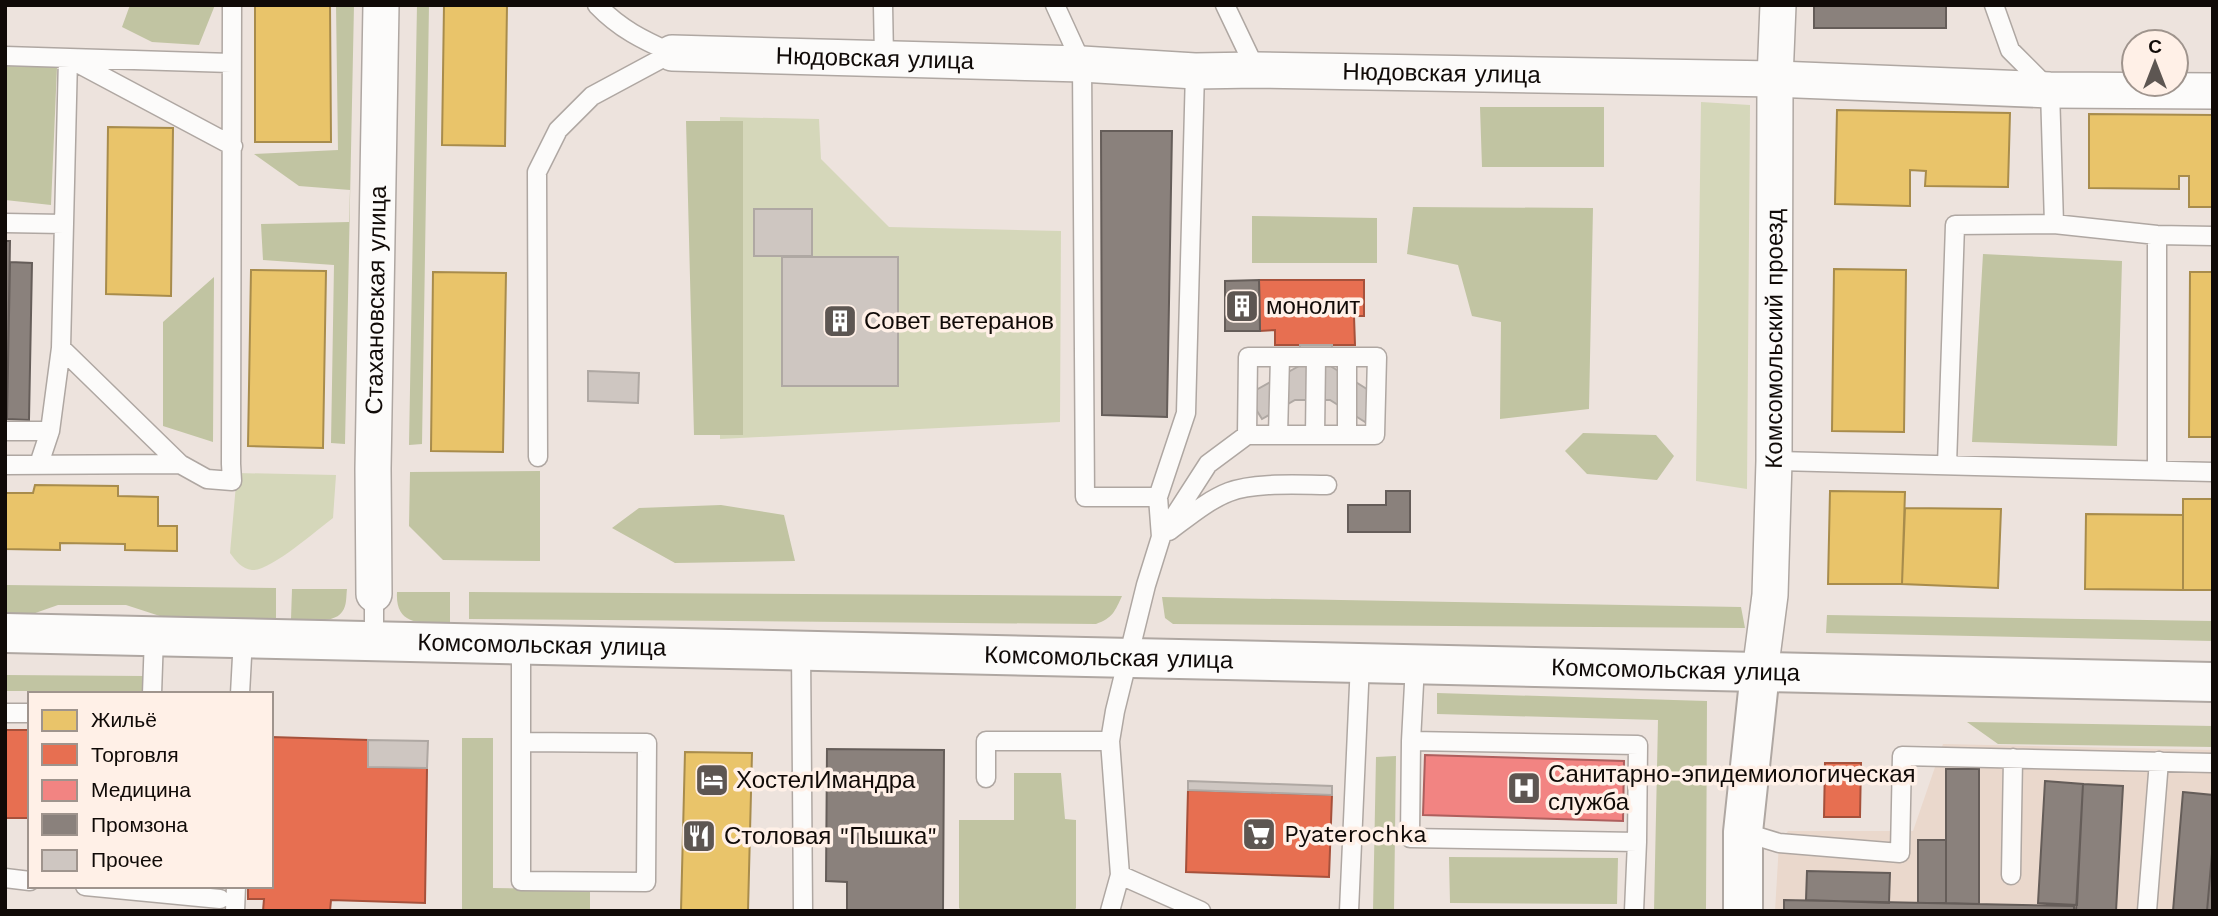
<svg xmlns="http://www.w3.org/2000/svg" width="2218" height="916" font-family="'Work Sans',sans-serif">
<rect width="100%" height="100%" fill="#ede3dd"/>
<path fill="#ead8cc" d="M1943 744 2213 750V911H1775L1779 843 1788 831H1913Z"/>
<path fill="#d5d7ba" d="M1701 102 1750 105 1747 489 1696 481Z
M720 117 819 119 821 159 889 227 1061 231 1060 422 720 439Z
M237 473 336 475 333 518C317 530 269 572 252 570 242 569 236 561 230 553Z"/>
<path fill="#c1c4a2" d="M130 5H215L199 45 152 42 122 27Z
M336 5H354L345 444 331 443 334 265 263 260 261 224 349 222 350 190 299 186 254 154 338 150Z
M417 5H429L422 444 409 445Z
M5 66 57 67 51 205 5 200Z
M1480 107H1604V167H1482Z
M686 121H743V435H694Z
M1413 207 1593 208 1589 409 1500 419 1501 322 1472 316 1458 265 1407 254Z
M1252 216 1377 218V263H1252Z
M1983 254 2122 261 2117 446 1972 442Z
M214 277 213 442 163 426V322Z
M1583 433 1656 435 1674 456 1657 480 1587 474 1565 451Z
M540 471V561L443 560 409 526 410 472Z
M721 505 784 515 795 561 675 563 612 528 639 508Z
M5 585 276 588V619L166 618 126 605H58L24 617H5Z
M292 589H347C346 596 347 606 342 612 333 625 304 619 291 619Z
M397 592H450V623C424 622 395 628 397 592Z
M469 592 1122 596C1115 611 1113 618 1096 624L469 619Z
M1162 597 1741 607 1745 628 1173 624 1165 618Z
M1827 615 2213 621V641L1826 633Z
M5 675 143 676V691H5Z
M1437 693 1707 701 1706 911H1654L1658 720 1437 714Z
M1967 722 2213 726V747L1998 744Z
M462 738H493V888L590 890V911H462Z
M1396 756 1394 911H1373L1376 757Z
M1014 773H1061L1065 819 1076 820V908L1074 911H962L959 908V820H1014Z
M1449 857 1618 858 1617 904 1450 903Z"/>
<path fill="#e9c46a" stroke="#a88c4c" stroke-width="2" d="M255 5H330L331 142H255Z
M444 5H507L505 146 442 145Z
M1837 110 2010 113 2008 187 1925 186 1926 171 1910 170V206L1835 204Z
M2089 114 2213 115V207H2189V176H2179V189L2089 188Z
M108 127 173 128 171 296 106 294Z
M1834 269 1906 270 1904 432 1832 431Z
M251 270 326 271 323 448 248 446Z
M433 272 506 273 503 452 431 451Z
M2190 272H2213V437H2189Z
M35 485 118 486V496L158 497V526H177V551L125 550V544L60 543V550L5 549V493H33Z
M1830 491 1905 492 1902 584H1828Z
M2183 499H2213V590H2183Z
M1905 508 2001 509 1998 588 1902 584Z
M2086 514 2183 515V590L2085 589Z
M685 752 752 753 748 911H681Z"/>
<path fill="#e76f51" stroke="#a6513b" stroke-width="2" d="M1259 280H1364V316H1354L1355 345H1275V330L1260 331Z
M5 730H30V818H5Z
M271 737 368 740V767L427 768 425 903 331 900 330 911H263L264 899H248V886H271Z
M1825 763H1861L1860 817H1824Z
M1188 790 1332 795 1329 877 1186 872Z"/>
<path fill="#f28482" stroke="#ae5f5d" stroke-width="2" d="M1425 755 1624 761 1623 821 1423 815Z"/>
<path fill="#8a817c" stroke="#655d59" stroke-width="2" d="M1814 5H1946V28H1814Z
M1101 131H1172L1167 417 1102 415Z
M5 241H10L7 419H5Z
M10 262 32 263 29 420 7 419Z
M1259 280 1260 331H1225V281Z
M1386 491H1410V532H1348V505H1386Z
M827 749 944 750 943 911H847V882L826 881Z
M1946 769H1979V904L1946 903Z
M2045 781 2083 784 2077 905 2038 903Z
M2083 784 2123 786 2116 911H2076Z
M2183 792 2213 795V842L2207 911H2173Z
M1918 840H1946V903H1918Z
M2213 842V911H2207Z
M1807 871 1890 873 1889 903 1806 900Z
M1784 900 2074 906V911H1784Z"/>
<path fill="#cec6c1" stroke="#afa8a3" stroke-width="2" d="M754 209H812V256H754Z
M782 257H898V386H782Z
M1300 345H1332V367L1381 398 1365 422 1330 400H1295L1262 419 1247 395 1299 366Z
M588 371 639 373 638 403 588 401Z
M368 740 428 741 427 768 368 767Z
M1188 781 1332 786V795L1188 790Z"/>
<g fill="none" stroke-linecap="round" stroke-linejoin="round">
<g stroke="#afa7a2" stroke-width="21">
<path id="lane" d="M232 5 231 464 232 481 207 479 180 464 61 348 68 58 233 146
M597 5C620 29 643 40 672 53
M883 5 884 58
M1055 5 1082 64 1085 497H1158
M1225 5 1256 70
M1994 5 2010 50 2050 90 2054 224
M5 56 231 63
M5 223 64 224
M2157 235V470
M5 431H50
M1278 435 1280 357
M1315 435 1316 357
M1347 435V357
M538 457 537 172 558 130 592 96 672 53
M1774 461 2213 472
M39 464 50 431 61 348
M5 465 180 464
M1947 465 1955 225 2054 224 2157 235 2213 236
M1169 531C1188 517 1208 500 1229 492 1255 482 1300 485 1327 485
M1161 537 1158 497 1186 413 1195 71
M374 594V640
M521 644V881L646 882 647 743 521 742
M801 650 803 911
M1415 665 1411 741 1410 838 1637 842 1634 911
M152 694 154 636
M240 694 243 638
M5 713H30
M1411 741 1638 745 1637 842
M986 778V741H1110
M1743 832 1779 843 1900 853 1902 756 2213 763
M2011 875 2013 758
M5 878 30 881
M85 886 220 899
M235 911 236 886
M1110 911 1120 875
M1201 911 1120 875 1110 741 1115 711 1146 585 1161 537 1208 464 1247 435H1375L1377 357H1248L1247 435
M1349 911 1360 663
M2147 911 2159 761"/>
</g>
<g stroke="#afa7a2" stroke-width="38">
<g id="street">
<path id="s1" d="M672 53 1082 64 1195 71 1256 70 1775 79 2050 90 2213 91"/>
<path id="s2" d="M374 594 373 469 381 5"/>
<path id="s3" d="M1760 672 1770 595 1774 461 1775 79 1778 5"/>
</g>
</g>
<g stroke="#afa7a2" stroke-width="42">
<path id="secondary" d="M1743 911V832L1760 672"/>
</g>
<g stroke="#afa7a2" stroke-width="42">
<g id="primary">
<path id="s4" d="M5 633 2213 682"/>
</g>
</g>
<use href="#lane" stroke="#fcfbfa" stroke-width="18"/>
<use href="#street" stroke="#fcfbfa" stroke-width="35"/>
<use href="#secondary" stroke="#fcfbfa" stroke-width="38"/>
<use href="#primary" stroke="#fcfbfa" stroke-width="38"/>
</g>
<defs>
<g id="building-square" transform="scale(1.75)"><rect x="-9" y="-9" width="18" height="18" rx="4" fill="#5d5652" stroke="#fff0e7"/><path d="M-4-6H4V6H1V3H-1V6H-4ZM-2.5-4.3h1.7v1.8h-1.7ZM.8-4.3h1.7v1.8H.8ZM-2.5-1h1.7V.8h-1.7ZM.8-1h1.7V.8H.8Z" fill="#fff"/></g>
<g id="hotel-square" transform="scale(1.75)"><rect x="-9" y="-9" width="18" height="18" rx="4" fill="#5d5652" stroke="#fff0e7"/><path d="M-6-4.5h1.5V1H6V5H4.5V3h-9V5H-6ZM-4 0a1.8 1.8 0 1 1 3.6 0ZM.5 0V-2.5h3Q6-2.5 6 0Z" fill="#fff"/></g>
<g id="hospital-square" transform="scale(1.75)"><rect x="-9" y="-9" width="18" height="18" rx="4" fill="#5d5652" stroke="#fff0e7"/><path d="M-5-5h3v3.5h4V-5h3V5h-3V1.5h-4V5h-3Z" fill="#fff"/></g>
<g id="supermarket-square" transform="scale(1.75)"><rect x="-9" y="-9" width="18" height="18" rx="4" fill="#5d5652" stroke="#fff0e7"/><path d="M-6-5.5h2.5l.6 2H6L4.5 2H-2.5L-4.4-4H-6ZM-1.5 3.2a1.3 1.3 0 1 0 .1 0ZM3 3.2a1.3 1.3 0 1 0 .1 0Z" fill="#fff"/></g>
<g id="restaurant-square" transform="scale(1.75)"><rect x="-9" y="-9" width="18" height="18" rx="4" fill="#5d5652" stroke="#fff0e7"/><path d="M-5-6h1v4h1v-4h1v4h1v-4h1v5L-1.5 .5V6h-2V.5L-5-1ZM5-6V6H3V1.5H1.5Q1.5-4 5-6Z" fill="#fff"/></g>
</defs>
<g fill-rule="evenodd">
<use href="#building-square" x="1242" y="306"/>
<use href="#building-square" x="840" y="321"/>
<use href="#hotel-square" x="712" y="780"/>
<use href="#hospital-square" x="1524" y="788"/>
<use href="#supermarket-square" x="1259" y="834"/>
<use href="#restaurant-square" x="699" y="836"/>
</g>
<g text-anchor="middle" stroke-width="7" stroke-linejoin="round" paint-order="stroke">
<g font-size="24" fill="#100a07" stroke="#fff0e7">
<text dy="8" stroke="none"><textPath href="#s1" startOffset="203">Нюдовская улица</textPath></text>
<text dy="8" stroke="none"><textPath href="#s1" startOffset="770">Нюдовская улица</textPath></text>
<text dy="8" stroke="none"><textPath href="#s2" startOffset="294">Стахановская улица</textPath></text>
<text dy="8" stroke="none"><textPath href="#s3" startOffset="334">Комсомольский проезд</textPath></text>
<text dy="8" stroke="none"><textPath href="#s4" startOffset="537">Комсомольская улица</textPath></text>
<text dy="8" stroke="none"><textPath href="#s4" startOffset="1104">Комсомольская улица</textPath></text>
<text dy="8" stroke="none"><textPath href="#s4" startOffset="1671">Комсомольская улица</textPath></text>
</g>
<g font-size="24" fill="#100a07" stroke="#fff0e7" text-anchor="start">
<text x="1266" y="314">монолит</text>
<text x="864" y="329">Совет ветеранов</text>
<text x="1548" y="782">Санитарно-эпидемиологическая<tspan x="1548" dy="28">служба</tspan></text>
<text x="736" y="788">ХостелИмандра</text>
<text x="1284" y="842">Pyaterochka</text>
<text x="724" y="844">Столовая "Пышка"</text>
</g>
</g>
<rect width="2218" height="916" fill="none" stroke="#100a07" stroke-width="14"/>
<rect x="28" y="692" width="245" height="196" fill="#fff0e7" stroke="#9f948d" stroke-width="2"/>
<rect x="42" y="710" width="35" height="21" fill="#e9c46a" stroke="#9f948d" stroke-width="2"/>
<text x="91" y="727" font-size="21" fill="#100a07">Жильё</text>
<rect x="42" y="744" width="35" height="21" fill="#e76f51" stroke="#9f948d" stroke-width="2"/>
<text x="91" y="762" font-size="21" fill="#100a07">Торговля</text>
<rect x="42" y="780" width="35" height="21" fill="#f28482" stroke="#9f948d" stroke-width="2"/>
<text x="91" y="797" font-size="21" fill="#100a07">Медицина</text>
<rect x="42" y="814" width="35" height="21" fill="#8a817c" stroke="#9f948d" stroke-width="2"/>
<text x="91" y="832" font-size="21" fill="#100a07">Промзона</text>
<rect x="42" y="850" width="35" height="21" fill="#cec6c1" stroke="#9f948d" stroke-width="2"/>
<text x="91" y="867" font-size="21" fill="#100a07">Прочее</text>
<g transform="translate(2155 63)"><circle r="33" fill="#fff0e7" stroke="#9f948d" stroke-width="2"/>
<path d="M0-5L12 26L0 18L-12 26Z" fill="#5d5652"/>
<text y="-10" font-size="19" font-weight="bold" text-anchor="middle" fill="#100a07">С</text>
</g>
</svg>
